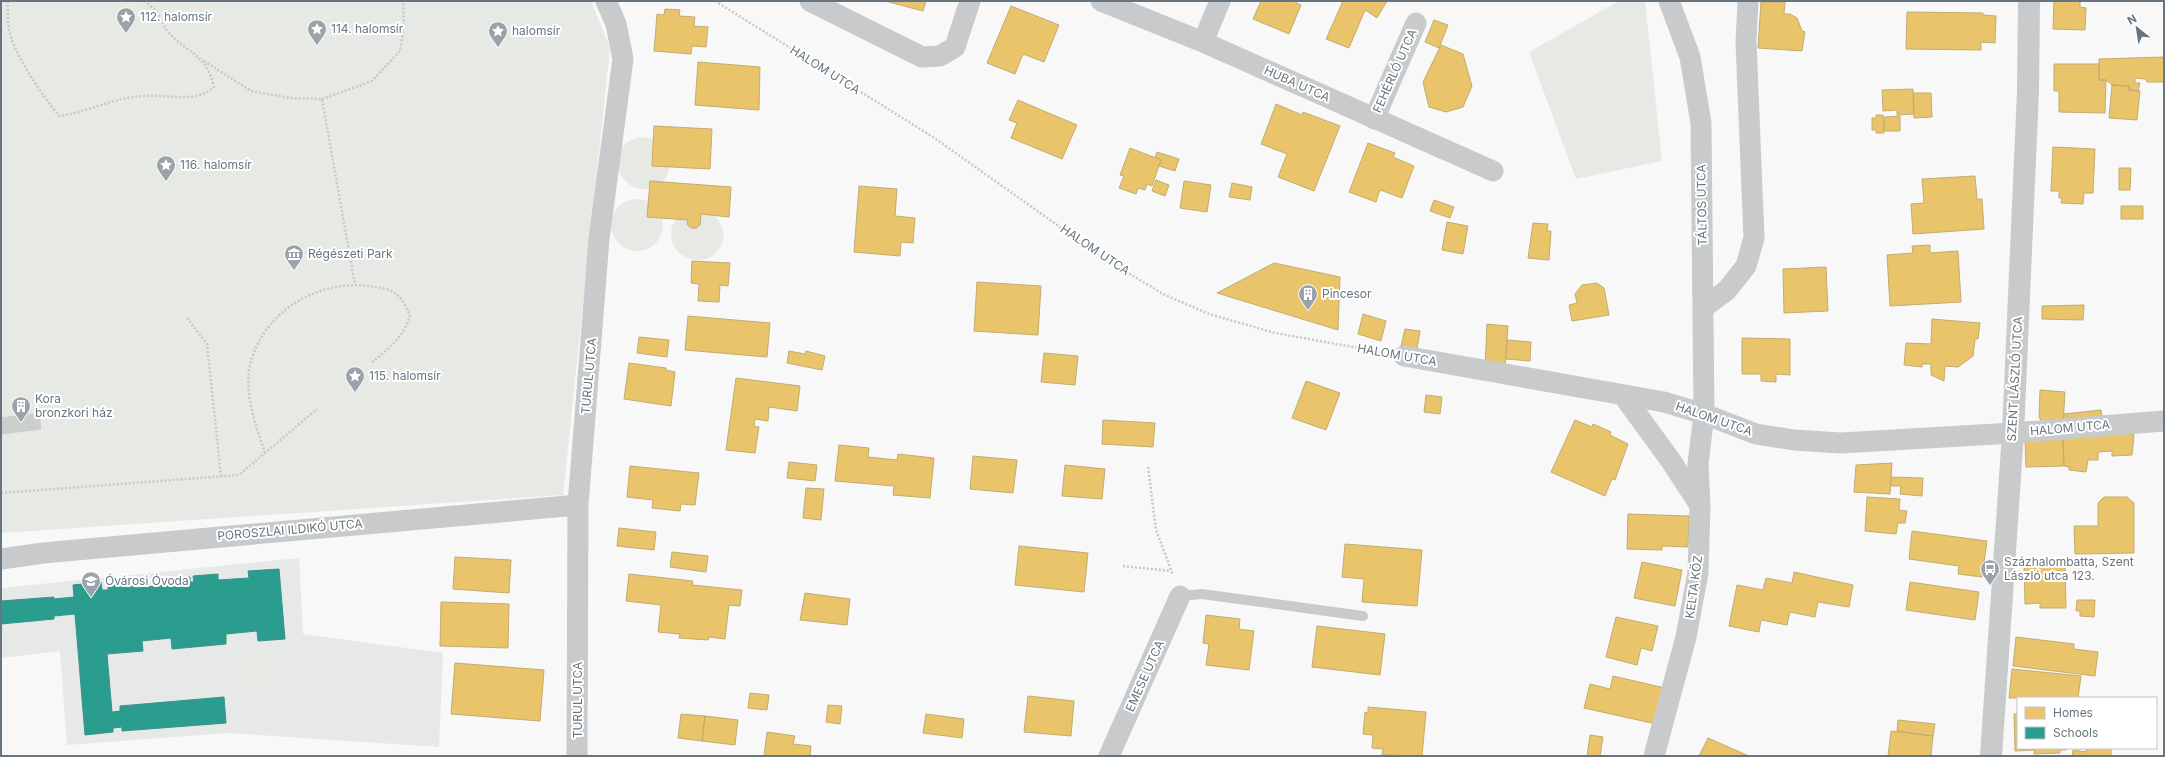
<svg xmlns="http://www.w3.org/2000/svg" width="2165" height="757" font-family="Inter,sans-serif">
<rect width="100%" height="100%" fill="#f8f8f8"/>
<path fill="#e7e8e8" d="M299 558 303 634 443 653 439 747 229 733 67 745 60 651 1 658V588Z"/>
<path fill="#e7e9e5" d="M1 1H591L610 48 563 495 1 533Z
M1619 1H1645L1662 161 1576 179 1529 52Z
M641 137 655 139 670 164C669 168 668 175 665 179 641 208 599 169 626 143 630 140 636 138 641 137Z
M611 225a26 26 0 1 1 52 0a26 26 0 1 1-52 0Z
M710 211C719 220 727 229 722 243 711 274 664 259 672 227 673 223 678 218 681 214Z
M238 675a21 21 0 1 1 42 0a21 21 0 1 1-42 0Z"/>
<path fill="#e9c46a" stroke="#c2ac70" d="M885 1H926L923 11Z
M1261 1H1297L1296 3 1301 5 1289 34 1253 19Z
M1343 1H1387L1377 18 1365 10 1349 48 1326 39Z
M2054 1H2080V7L2086 8 2085 30 2053 29Z
M1761 2H1785L1784 14H1790L1797 18 1802 31 1805 32 1802 51 1758 48Z
M1011 6 1059 25 1044 62 1023 54 1015 74 987 63Z
M665 9 680 10 679 16 695 17 694 26 708 27 706 47 692 46 691 54 654 51 657 14 664 15Z
M1907 12 1983 13V15L1996 16 1995 43 1981 42V50L1906 49Z
M1434 20 1448 25 1439 48 1425 42Z
M1441 45 1463 54 1472 86 1463 107 1446 112 1429 107 1423 82Z
M2164 57V82H2147L2146 79 2135 78V83H2140L2138 91 2129 90V86L2112 85 2106 80H2099V59Z
M698 62 760 67 759 110 695 105Z
M2054 64H2099V80H2106L2105 113 2059 112V91H2054Z
M2112 85 2129 86V90L2140 91 2137 120 2109 118Z
M1913 89 1914 114 1897 115V110L1883 111 1882 90Z
M1913 93H1931L1932 117 1914 118Z
M1018 100 1077 125 1062 159 1011 138 1017 123 1009 120Z
M1276 104 1302 115 1303 112 1340 126 1314 191 1278 177 1287 154 1261 144Z
M1876 115H1883L1884 133H1876V130H1872V118H1876Z
M1900 116V131H1884V117Z
M654 126 712 129 710 169 652 166Z
M1368 143 1395 153 1393 157 1414 166 1402 198 1380 190 1376 202 1349 192Z
M2053 147 2095 149 2093 193H2084L2083 204 2061 203 2062 198H2059V191H2051Z
M1130 148 1161 160 1152 186 1147 184 1145 190 1138 188 1136 194 1119 188 1124 176 1120 175Z
M1157 152 1179 159 1175 171 1159 166 1161 160 1155 157Z
M2119 168H2131L2130 190H2119Z
M1975 176 1977 199H1982L1984 229 1913 234 1911 204 1924 203 1922 179Z
M1156 180 1169 185 1165 196 1152 191Z
M650 181 731 187 729 217 701 214 700 225 696 228H691L687 224 688 220 647 217Z
M1184 181 1211 185 1207 212 1180 208Z
M1232 183 1252 187 1250 200 1229 197Z
M859 186 897 189 895 216 915 218 913 243 901 242 900 256 854 252Z
M1434 200 1454 207 1450 218 1430 211Z
M2121 206H2143V219H2121Z
M1447 222 1468 226 1463 254 1442 250Z
M1533 223 1548 224 1547 231H1551L1549 260 1528 258Z
M1930 245V253L1958 251 1961 302 1890 306 1887 255 1913 253 1912 246Z
M692 261 730 263 728 286 720 285 719 302 698 301 699 284 691 283Z
M1274 263 1340 277 1338 330 1217 293Z
M1826 267 1828 311 1784 313 1783 269Z
M977 282 1041 286 1038 335 974 331Z
M1597 283 1604 288 1609 315 1572 321 1569 305 1577 303 1575 294 1582 285Z
M2084 305 2083 320 2042 319V306Z
M1363 314 1386 321 1381 341 1358 334Z
M688 316 770 323 767 357 685 350Z
M1932 319 1980 323 1978 339H1975L1973 356 1958 367 1945 366 1944 381 1931 375V364H1922V367L1904 365 1906 343 1931 344Z
M1487 324 1508 326 1505 367 1485 366Z
M1405 329 1420 331 1417 349 1401 346Z
M639 337 669 340 667 357 637 353Z
M1742 338 1790 339V375L1776 374V382L1761 381V374H1742Z
M1507 340 1531 342 1530 361 1506 359Z
M789 351 805 354 806 351 825 356 822 370 787 363Z
M1044 353 1078 356 1075 385 1041 382Z
M629 363 666 368V370L675 372 671 406 624 399Z
M736 378 800 386 797 411 769 407 768 421 755 419 754 426 759 427 755 453 726 450Z
M1306 381 1340 393 1326 430 1292 418Z
M2040 390 2065 392 2063 425 2043 424 2039 417Z
M1426 395 1442 397 1440 414 1424 412Z
M2101 410 2103 423 2063 425 2064 414Z
M1103 420 1155 423 1153 447 1102 444Z
M1575 420 1592 427 1593 424 1611 432 1610 435 1628 444 1615 480 1612 479 1605 496 1551 472Z
M2126 432 2134 435 2132 455 2112 456V451L2098 452V460H2088L2086 472 2069 470V467L2064 466 2063 437Z
M2063 437 2064 466 2026 467 2025 439Z
M839 445 869 448 868 457 897 460 898 454 934 458 930 498 893 495 894 486 835 481Z
M973 456 1017 460 1013 493 970 489Z
M789 462 817 465 815 481 787 478Z
M1892 463 1890 494 1854 492 1856 465Z
M1065 465 1105 469 1102 499 1062 496Z
M630 466 699 473 695 505 681 504 680 511 652 508 653 500 627 497Z
M1891 477 1923 478 1922 496 1900 494 1901 486H1891Z
M806 488 824 489 821 520 803 518Z
M1867 497 1900 499 1899 510 1907 511 1905 523H1898L1896 534 1865 531Z
M2104 497H2127L2134 503V553L2075 554 2074 526H2098V503Z
M1628 514 1689 516 1688 547 1662 546V550L1627 549Z
M619 528 656 532 654 550 617 546Z
M1912 531 1987 541 1982 577 1958 574 1959 566 1909 559Z
M1345 544 1422 550 1417 606 1362 602 1364 579 1342 577Z
M1019 546 1088 553 1084 592 1015 585Z
M672 552 708 556 706 572 670 567Z
M455 557 511 560 509 593 453 589Z
M1642 562 1682 570 1675 606 1634 598Z
M2065 563 2066 608H2040V603L2025 604 2024 565Z
M1794 572 1853 585 1849 607 1818 602 1815 617 1790 612 1787 625 1761 620 1759 632 1729 626 1737 585 1763 590 1766 578 1792 583Z
M629 574 693 581 692 585 742 590 740 606 729 605 725 639 709 637 708 640 679 638 680 634 658 632 661 605 626 601Z
M1910 582 1979 592 1975 620 1906 610Z
M805 593 850 599 847 625 800 620Z
M2077 600H2095L2094 617 2080 616V611H2076Z
M441 602 509 604 508 648 440 646Z
M1206 615 1240 619 1239 629 1254 631 1249 670 1206 665 1209 644 1203 643Z
M1616 617 1658 626 1652 651 1641 648 1637 665 1606 657Z
M1317 626 1385 634 1380 675 1312 667Z
M2016 637 2074 644V649L2098 652 2095 676 2013 666Z
M455 663 544 670 540 721 451 714Z
M2012 669 2081 676 2078 698H2009Z
M1613 676 1665 688 1656 724 1584 708 1590 684 1610 689Z
M750 693 769 695 767 710 748 708Z
M1028 696 1074 701 1071 736 1024 732Z
M828 705 842 706 840 724 826 722Z
M1368 707 1426 712 1422 756 1382 755 1383 749 1372 748 1373 735 1363 734 1365 712 1368 713Z
M681 714 705 716 702 741 678 738Z
M926 714 964 719 962 738 923 733Z
M2014 714H2018V748H2065L2066 750H2060V753L2034 754V750L2015 751Z
M705 716 738 720 735 745 702 741Z
M1898 720 1935 724 1933 736 1897 731Z
M1891 731 1933 736 1931 756H1888Z
M767 732 795 736 793 744 811 746 810 756H764Z
M1590 735 1603 737 1600 756H1587Z
M1708 738 1749 756H1699Z
M2086 748H2111V756H2072L2073 750 2086 752Z"/>
<path fill="#2a9d8f" stroke="#3c918a" d="M279 569 285 639 258 641 257 631 226 634V644L172 649 171 638 142 641 143 651 107 654 112 712 120 711V706L224 697 226 723 122 731V727L113 728V732L85 735 75 614 54 616V619L1 624V601L54 597V599L74 597 73 585 101 582 102 590H108V583L134 580 135 588 165 585V579L190 577V582H194L193 576 218 574V580L249 578 248 571Z"/>
<path fill="#cdcfcf" stroke="#e8e8e8" d="M40 412 42 430 1 435V417Z"/>
<g fill="none" stroke-linecap="round" stroke-linejoin="round">
<path stroke="#c7c8c9" stroke-width="2.5" stroke-dasharray="2 2" stroke-linecap="butt" d="M8 1C8 10 7 20 9 29 14 56 42 94 59 116 89 112 113 97 145 96 168 94 195 104 214 87 206 54 190 55 169 33 164 28 162 20 158 14 155 9 149 5 145 1
M715 1 933 137 1108 261 1165 295 1209 314 1275 333 1381 352
M204 61 251 91 290 98 322 99 355 285
M322 99 372 81 400 51 404 26 403 1
M187 318 207 344 221 476
M265 453C255 423 241 387 253 355 269 309 320 280 367 286 376 287 389 288 396 294 403 299 406 308 410 314 405 337 388 349 371 363
M1148 467 1156 530 1173 575
M1 493 239 475 317 409
M1123 566 1171 571"/>
<path stroke="#c9cacb" stroke-width="10" d="M1180 596 1202 594 1363 616"/>
<path stroke="#c9cacb" stroke-width="21" d="M810 1 922 57 940 56 955 47 970 1
M1101 1 1203 42 1493 171
M1203 42 1220 1
M1374 119 1416 23
M1703 308 1727 290 1746 266 1754 238 1746 42 1748 1
M1404 356 1664 402 1704 414 1756 434 1794 440 1841 443 2013 433 2164 421
M1623 395 1671 461 1699 504
M1 559 43 553 578 505
M577 756 578 505 599 239 623 59 616 24 606 1
M1109 756 1180 596
M1654 756 1686 637 1698 573 1700 506 1698 464 1704 414 1701 123 1690 57 1669 1"/>
<path stroke="#c9cacb" stroke-width="22" d="M1991 756 2013 433 2028 91 2029 1"/>
</g>
<defs>
<g id="sight-pin" transform="scale(1)"><path d="M0 17L-7.5 6A9.5 9.5 0 1 1 7.5 6Z" fill="#99a3a9" stroke="#fff"/><path d="M0-6L1.8-2.2L6-1.7L2.9 1.2L3.7 5.4L0 3.3L-3.7 5.4L-2.9 1.2L-6-1.7L-1.8-2.2Z" fill="#fff"/></g>
<g id="museum-pin" transform="scale(1)"><path d="M0 17L-7.5 6A9.5 9.5 0 1 1 7.5 6Z" fill="#99a3a9" stroke="#fff"/><path d="M0-6L6-3V-2H-6V-3ZM-5-1h2V3h-2ZM-1-1h2V3h-2ZM3-1h2V3H3ZM-6 4H6V6H-6Z" fill="#fff"/></g>
<g id="building-pin" transform="scale(1)"><path d="M0 17L-7.5 6A9.5 9.5 0 1 1 7.5 6Z" fill="#99a3a9" stroke="#fff"/><path d="M-4-6H4V6H1V3H-1V6H-4ZM-2.5-4.3h1.7v1.8h-1.7ZM.8-4.3h1.7v1.8H.8ZM-2.5-1h1.7V.8h-1.7ZM.8-1h1.7V.8H.8Z" fill="#fff"/></g>
<g id="bus-pin" transform="scale(1)"><path d="M0 17L-7.5 6A9.5 9.5 0 1 1 7.5 6Z" fill="#99a3a9" stroke="#fff"/><path d="M-5-6H5V4H4V6H2V4H-2V6H-4V4H-5ZM-3.5-4V0h7V-4ZM-3.5 1.2v1.5H-2V1.2ZM2 1.2v1.5H3.5V1.2Z" fill="#fff"/></g>
<g id="school-pin" transform="scale(1)"><path d="M0 17L-7.5 6A9.5 9.5 0 1 1 7.5 6Z" fill="#99a3a9" stroke="#fff"/><path d="M0-5L7-2L0 1L-7-2ZM-4 1L0 2.5L4 1V4Q0 6-4 4Z" fill="#fff"/></g>
</defs>
<g fill-rule="evenodd">
<use href="#sight-pin" x="126" y="17"/>
<use href="#sight-pin" x="317" y="29"/>
<use href="#sight-pin" x="498" y="31"/>
<use href="#sight-pin" x="166" y="165"/>
<use href="#museum-pin" x="294" y="254"/>
<use href="#building-pin" x="1308" y="294"/>
<use href="#sight-pin" x="355" y="376"/>
<use href="#building-pin" x="21" y="406"/>
<use href="#bus-pin" x="1990" y="569"/>
<use href="#school-pin" x="91" y="581"/>
</g>
<g text-anchor="middle" stroke-width="4" stroke-linejoin="round" paint-order="stroke">
<g font-size="12" fill="#66757f" stroke="#fff" text-anchor="start">
<text x="140" y="21">112. halomsír</text>
<text x="331" y="33">114. halomsír</text>
<text x="512" y="35">halomsír</text>
<text x="180" y="169">116. halomsír</text>
<text x="308" y="258">Régészeti Park</text>
<text x="1322" y="298">Pincesor</text>
<text x="369" y="380">115. halomsír</text>
<text x="35" y="403">Kora<tspan x="35" dy="14">bronzkori ház</tspan></text>
<text x="2004" y="566">Százhalombatta, Szent<tspan x="2004" dy="14">László utca 123.</tspan></text>
<text x="105" y="585">Óvárosi Óvoda</text>
</g>
<g font-size="12" fill="#66757f" stroke="#fff">
<text transform="translate(825 70) rotate(32)" y="4">HALOM UTCA</text>
<text transform="translate(1395 71) rotate(-66)" y="4">FEHÉRLÓ UTCA</text>
<text transform="translate(1297 84) rotate(24)" y="4">HUBA UTCA</text>
<text transform="translate(1702 205) rotate(-91)" y="4">TÁLTOS UTCA</text>
<text transform="translate(1095 250) rotate(34)" y="4">HALOM UTCA</text>
<text transform="translate(1397 355) rotate(10)" y="4">HALOM UTCA</text>
<text transform="translate(589 376) rotate(-85)" y="4">TURUL UTCA</text>
<text transform="translate(2015 379) rotate(-87)" y="4">SZENT LÁSZLÓ UTCA</text>
<text transform="translate(1714 419) rotate(19)" y="4">HALOM UTCA</text>
<text transform="translate(2070 428) rotate(-5)" y="4">HALOM UTCA</text>
<text transform="translate(290 530) rotate(-5)" y="4">POROSZLAI ILDIKÓ UTCA</text>
<text transform="translate(1694 587) rotate(-82)" y="4">KELTA KÖZ</text>
<text transform="translate(1145 676) rotate(-66)" y="4">EMESE UTCA</text>
<text transform="translate(578 700) rotate(-90)" y="4">TURUL UTCA</text>
</g>
</g>
<rect width="2165" height="757" fill="none" stroke="#66757f" stroke-width="4"/>
<rect x="2017" y="697" width="140" height="52" fill="#ffffff" stroke="#c2c8cc"/>
<rect x="2025" y="707" width="20" height="12" fill="#e9c46a" stroke="#c2c8cc"/>
<text x="2053" y="717" font-size="12" fill="#66757f">Homes</text>
<rect x="2025" y="727" width="20" height="12" fill="#2a9d8f" stroke="#c2c8cc"/>
<text x="2053" y="737" font-size="12" fill="#66757f">Schools</text>
<g transform="translate(2137 28) rotate(330)" stroke="#ffffff" stroke-width="3" paint-order="stroke">
<path d="M0-3L7 15L0 10L-7 15Z" fill="#66757f"/>
<text y="-6" font-size="11" font-weight="bold" text-anchor="middle" fill="#66757f">N</text>
</g>
</svg>
